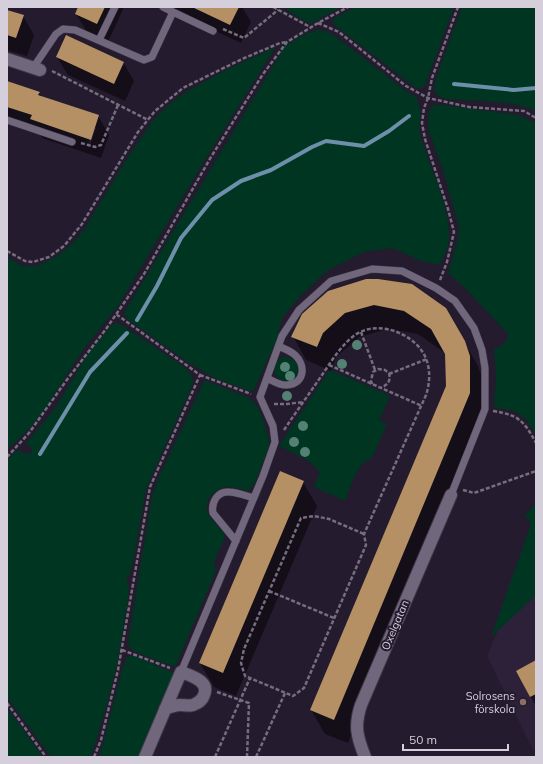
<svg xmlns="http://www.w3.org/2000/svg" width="543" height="764" font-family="Mulish,sans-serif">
<rect width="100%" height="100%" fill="#241b2e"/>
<path fill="#2d213a" d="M536 595V748L533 750 487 656 498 630Z"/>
<path fill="#003522" d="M289 7H341L310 24 286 10Z
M355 7H454L425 85 420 89 416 88 333 24V19Z
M462 7H536V111C512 100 474 101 447 99 436 96 433 93 435 81Z
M317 30 327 31 336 37 406 91 417 98 421 113 419 129 422 141C431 169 451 211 449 239 448 249 444 257 439 265L421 261 392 248 364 252 328 270 302 294 282 318 277 339 253 392 214 378 186 361 127 319 124 313 285 46 303 35Z
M273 48H275L203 163 118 306 85 347 48 404 31 427 7 450V261L9 258 22 266H37L55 257 71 245 84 230 126 160 153 120 168 105 189 90 226 70Z
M434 105H442L518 115 536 123V436L526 419 514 411 496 408 494 404 496 379 494 349 503 345 509 335 465 288 448 273 458 238 459 227 443 170 428 129 429 110Z
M117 323 122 325 184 367 190 373 194 381 146 489 132 567 130 574 127 577V581L129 587 128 599 117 665 106 707 91 757H51L7 697V544L9 538 7 536V460L16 451H21L27 454 32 452V449L26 443 54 410 87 355 112 325Z
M274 369a12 12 0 1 1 24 0a12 12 0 1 1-24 0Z
M331 370 390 396 379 421 387 424 372 458C358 460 350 489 345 501L314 487 320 472 307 460 279 446 328 372Z
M204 381H207L247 397 255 403 261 413 269 439V447L254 485 248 491C240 490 230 485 223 488 212 491 202 504 209 515 213 522 220 528 225 534L224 540 214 561 216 571 175 667 135 652 130 648 128 642 152 496 158 479Z
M536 503V595L491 637 531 524 525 515Z
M130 656H135L174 673 138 757H99L104 740 123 666 127 657Z
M7 708 43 757H7Z"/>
<path fill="#0007" fill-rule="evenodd" d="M79 7H124L108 42 87 32 76 14Z
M172 7H242L251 22 241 43 185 17 182 12Z
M7 11 23 16 34 35 27 56 7 50Z
M57 57 123 62 134 81 125 101 68 75Z
M7 82 39 92 42 97 98 116 109 135 101 158 42 138 39 132 7 121ZM94 128H96L90 145 88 144Z
M328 292 445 309 478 366 483 381 484 418 348 743 325 734 311 710 447 386 445 353 418 334 388 329 359 337 336 357 331 371 306 360 293 336Z
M303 482 317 506 236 696 214 687 200 663Z
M536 663V706L530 696Z"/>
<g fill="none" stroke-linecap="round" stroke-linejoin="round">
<path stroke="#6e8faa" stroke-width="4" d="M454 84 514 90 536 88
M137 320 157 286 181 238 212 200 241 181 271 170 312 147 326 141 364 146 389 131 409 116
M40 454 90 372 127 333"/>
</g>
<path fill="#b59064" d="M78 7H105L97 24 75 14Z
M192 7H239L230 25Z
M7 10 24 15 16 38 7 35Z
M66 35 124 62 114 84 56 57Z
M7 81 40 92 38 95 99 115 91 140 30 119 32 115 7 107Z
M366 279H378L412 284 446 308 465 341 470 356V393L334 720 310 710 446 386 445 354 431 329 404 311 374 305 345 313 323 333 317 347 291 337 302 314 328 291Z
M280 471 304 481 223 673 199 663Z
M536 660V694L530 697 516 671Z"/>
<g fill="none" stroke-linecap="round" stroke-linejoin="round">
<g stroke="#3d3645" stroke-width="8">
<path id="lane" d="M173 12 213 31
M99 40 115 7
M33 68 56 34 63 29 75 30 144 60 152 57 173 12 163 7
M7 120 72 142
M267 378C273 381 280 386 287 385 305 384 306 365 295 355 291 351 284 349 279 346
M236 541 213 513C211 503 217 491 229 492 237 492 246 496 254 498
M181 672 263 476 275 442 273 426 260 397 282 336 299 310 331 281 372 269 402 271 436 288 455 301 474 328 482 350 485 368V409L451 495"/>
</g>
<g stroke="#3d3645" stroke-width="14">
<path id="street" d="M7 59 40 70
M145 757 181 672C191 676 210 681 204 695 202 701 198 703 193 705 188 706 185 705 180 705 175 705 170 707 165 709
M365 757C357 737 354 726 361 705L451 495"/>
</g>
<path stroke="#766e7f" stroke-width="2.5" stroke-dasharray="4 2" stroke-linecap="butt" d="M273 7 310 27
M318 23 339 32 406 86 428 98 469 107 524 111 536 118
M223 29 244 38 278 10
M52 71 148 120
M81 143 95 147 101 145 118 105
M7 251 25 261 33 262 49 257 64 246 82 224 138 132 155 111 183 88 242 59 280 43 287 42
M440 280 447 262 454 232 448 209 425 139 422 123 424 108 428 98 432 78 458 7
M361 332 375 370
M329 365 422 406
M389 374 427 359
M200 375 251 394
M372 384 371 381 373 372 378 369 385 370 389 373C391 381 388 385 380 388
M274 404H287L303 402
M493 411C519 415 524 421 536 443
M284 430C296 412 309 394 322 375 331 362 341 345 355 335 374 322 400 329 416 344 430 357 432 377 426 395L364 534 366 545 304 688 293 696 245 676 241 663 244 649 301 518 314 516 329 519 364 534
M7 457 29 433 66 381 106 329 144 274 211 157 263 74 287 42 318 23 348 7
M463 490 474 493 536 471
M269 591 334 618
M122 650 170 668
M217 692 249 703 247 757
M7 703 46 757
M94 757 101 740 118 670 150 487 200 375 116 314
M215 757 250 678
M256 757 285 693"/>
<use href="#lane" stroke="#71677d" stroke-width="7"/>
<use href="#street" stroke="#71677d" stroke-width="12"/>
</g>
<g fill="#548174">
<circle cx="357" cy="345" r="5"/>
<circle cx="342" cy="364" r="5"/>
<circle cx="285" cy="367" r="5"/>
<circle cx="290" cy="376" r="5"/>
<circle cx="287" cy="396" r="5"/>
<circle cx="303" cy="426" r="5"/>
<circle cx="294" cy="442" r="5"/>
<circle cx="305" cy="452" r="5"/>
</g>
<circle fill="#8d6e63" stroke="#241b2e" stroke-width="1.5" cx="523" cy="702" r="4"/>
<g text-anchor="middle" stroke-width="4" stroke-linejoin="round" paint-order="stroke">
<g font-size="11" fill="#d5cfdc" stroke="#241b2e">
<text transform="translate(395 625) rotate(-67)" y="4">Oxelgatan</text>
</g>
<g font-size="11" fill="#d5cfdc" stroke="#241b2e" text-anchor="end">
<text x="515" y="700">Solrosens<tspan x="515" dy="13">förskola</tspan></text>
</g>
</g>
<rect width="543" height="764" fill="none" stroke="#d5cfdc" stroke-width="16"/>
<path d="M403 744v6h105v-6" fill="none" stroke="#d5cfdc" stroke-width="2"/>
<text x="409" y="744" font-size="12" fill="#d5cfdc" stroke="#241b2e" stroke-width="3" paint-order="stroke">50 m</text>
</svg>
